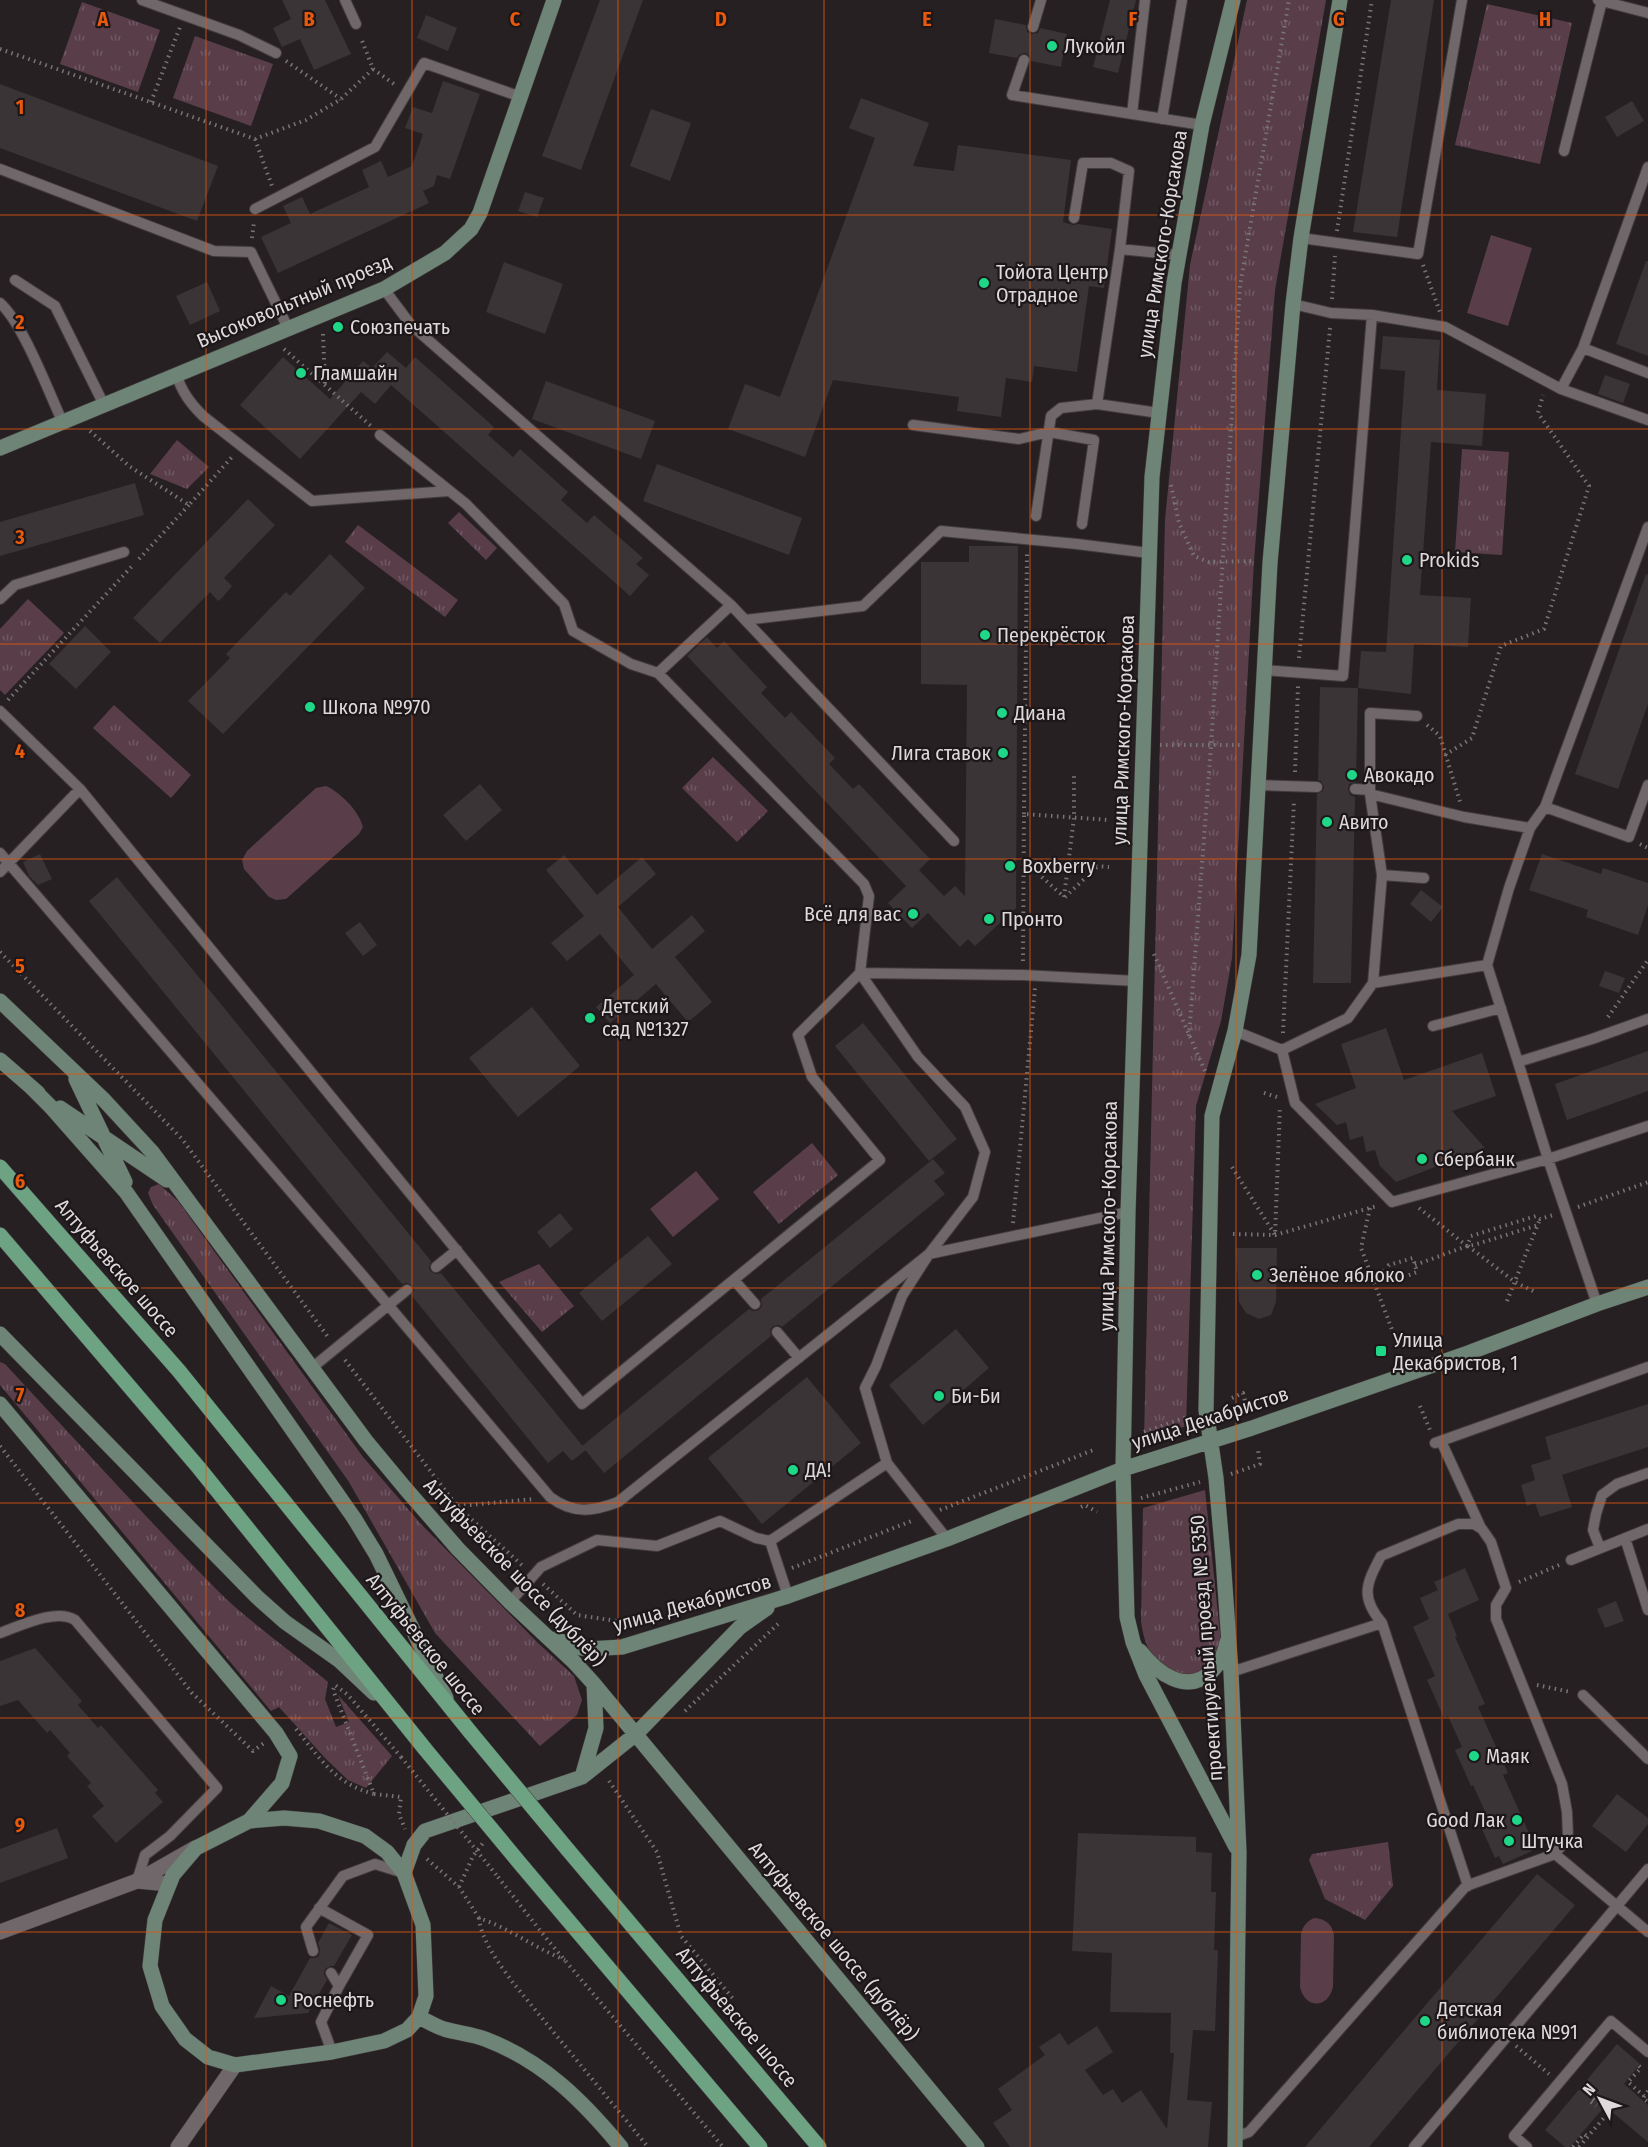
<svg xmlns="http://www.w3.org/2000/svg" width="1648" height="2147" font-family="'Fira Sans Condensed',sans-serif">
<defs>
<pattern id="grass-tufts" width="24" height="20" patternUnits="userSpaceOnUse" patternTransform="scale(1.5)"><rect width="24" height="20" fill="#593e4a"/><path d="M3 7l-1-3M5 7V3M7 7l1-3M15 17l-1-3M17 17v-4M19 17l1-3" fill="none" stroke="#705964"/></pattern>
</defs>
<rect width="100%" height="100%" fill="#262023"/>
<path fill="url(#grass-tufts)" d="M1247 0H1326L1275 290 1254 561 1232 958 1221 1021 1196 1106 1186 1426 1144 1440 1165 520 1190 265Z
M82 2 160 30 138 92 60 64Z
M1487 4 1572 23 1540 164 1455 145Z
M195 36 273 64 251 126 173 98Z
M177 440 209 467 187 489 150 474Z
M1462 449 1509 452 1502 555 1455 552Z
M459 512 497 548 486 560 448 523Z
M358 525 458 600 445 617 345 542Z
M28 599 64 633 5 695 0 690V629Z
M114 705 191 775 171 798 93 728Z
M713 757 768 811 737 842 682 788Z
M812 1143 838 1175 779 1224 753 1192Z
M159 1184 178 1201 363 1457 421 1524 538 1643 574 1676 582 1700 577 1715 540 1746 435 1633 349 1482 153 1205 148 1193 151 1187Z
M539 1264 574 1306 542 1332 499 1282Z
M0 1362 5 1364C75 1439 144 1516 216 1589 251 1624 291 1650 328 1682L325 1699 336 1727 349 1722 338 1695 392 1756 366 1788 348 1780 326 1759 279 1707 271 1711 0 1385Z
M1205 1490 1221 1643C1219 1647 1218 1653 1216 1657 1204 1678 1176 1680 1159 1664 1147 1652 1143 1636 1141 1621L1143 1508Z
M1388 1842 1393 1886 1365 1920 1325 1899 1309 1860 1312 1854Z"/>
<path fill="#593e4a" d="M1491 235 1532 248 1508 326 1467 313Z
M326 786C340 792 359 811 363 827L359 834 286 899 276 900 269 897 244 869 242 860 247 851 316 788Z
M696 1171 719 1199 673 1237 650 1209Z
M1314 1918C1326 1919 1332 1924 1334 1935L1333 1987C1328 2009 1305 2009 1300 1987L1301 1934C1303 1926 1306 1922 1314 1918Z"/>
<path fill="#3a3436" d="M282 0H325L351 54 314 70 300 39 282 47 273 28 291 19Z
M600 0H643L581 170 542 156Z
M1110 0H1136L1118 73 1093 67Z
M1391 0H1434L1397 237 1353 232Z
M426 15 457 28 448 51 417 38Z
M995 19 1026 25 1027 32 1031 34 1038 33 1040 28 1067 34 1061 67 1031 61 1030 56 1026 53 1020 54 1017 58 989 53Z
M443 81 480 94 450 179 437 175 434 186 423 191 429 203 278 273 261 237 291 223 283 206 302 197 310 214 369 187 362 170 381 161 388 177 412 166 423 134 405 128 413 107 432 113Z
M0 84 218 166 197 221 0 148Z
M861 98 929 123 913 166 954 171 958 145 1071 160 1063 222 1073 225 1078 224 1112 229 1104 288 1089 286 1077 372 1034 366 1032 382 1006 378 1001 417 957 411 959 397 833 380 805 457 728 429 745 384 780 397 875 138 849 128Z
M1632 101 1644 121 1617 137 1605 117Z
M651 109 691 123 670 181 630 166Z
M525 192 544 198 537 217 518 211Z
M1646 261H1648V356L1616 344Z
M504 262 563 284 545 334 486 312Z
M207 282 220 311 190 325 176 296Z
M1383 336 1440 340 1437 390 1486 394 1482 446 1431 442 1420 595 1471 598 1468 647 1414 644 1411 694 1358 688 1361 651 1386 652 1405 371 1380 369Z
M387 352 406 368 415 357 494 427 488 435 513 457 520 449 568 492 561 500 587 523 594 515 643 558 636 564 649 575 630 596 391 385 375 404 361 392 300 459 240 405 283 357 330 399 363 361 372 368Z
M1605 375 1630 384 1623 403 1598 394Z
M546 381 655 421 641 459 532 419Z
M657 464 802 518 789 555 643 501Z
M135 483 144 515 0 556V522Z
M248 499 275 525 224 578 232 586 222 598 218 601 210 592 160 643 133 618Z
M969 546H1018L1016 908 975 946 968 939 960 947 928 913 912 928 888 903 906 886 687 656 707 637 717 648 724 641 767 687 761 693 785 718 791 712 835 758 829 764 853 789 859 784 930 859 919 870 944 896 955 886 965 896 967 685 921 684V562H969Z
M330 554 365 588 223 734 188 701 230 658 226 654 286 592 290 596Z
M1646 574 1648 575V704L1618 789 1575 774Z
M85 626 111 652 76 689 49 664Z
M1320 687 1358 688 1356 782 1349 784 1348 789 1350 795 1355 797 1351 983H1313L1317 794 1323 791 1324 787 1321 781 1318 780Z
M480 784 502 810 466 841 443 815Z
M40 854 52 879 38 885 29 876 23 862Z
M1542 854 1601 874 1603 868 1648 883V905L1638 935 1586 917 1588 910 1529 890Z
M564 855 597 895 642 857 656 874 618 907 652 949 692 915 705 931 675 957 712 1002 688 1022 656 984 610 1023 596 1007 634 975 600 934 567 961 551 943 584 916 546 870Z
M117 877 431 1261 429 1268 431 1272 437 1274 441 1273 586 1450 572 1461 563 1451 548 1463 412 1296 414 1289 412 1285 406 1283 402 1284 89 901Z
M1421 890 1443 907 1431 922 1410 904Z
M360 922 377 945 363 956 345 933Z
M1605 971 1625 978 1619 993 1599 986Z
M532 1007 580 1066 518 1117 469 1058Z
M863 1023 957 1139 929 1161 835 1046Z
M1386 1028 1404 1080 1482 1053 1496 1096 1452 1111 1485 1148 1396 1182 1380 1166 1375 1150 1366 1152 1363 1136 1350 1140 1346 1122 1337 1125 1315 1104 1356 1088 1341 1044Z
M1648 1051V1091L1567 1120 1555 1084Z
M933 1159 945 1173 934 1181 945 1194 782 1327 779 1325 773 1326 770 1330 771 1336 604 1473 582 1446 749 1309 753 1311 759 1310 762 1306 761 1299Z
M560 1213 573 1229 550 1248 537 1232Z
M648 1236 672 1264 602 1321 579 1293Z
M1236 1248H1277L1276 1302 1271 1315 1259 1319 1246 1313 1239 1302Z
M956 1329 989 1368 923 1425 889 1385Z
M807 1377 861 1443 762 1524 708 1458Z
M1648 1404V1447L1562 1475 1572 1507 1540 1517 1535 1503 1527 1506 1521 1485 1535 1480 1531 1465 1551 1459 1545 1437Z
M1465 1568 1479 1600 1448 1614 1457 1636 1455 1637 1485 1704 1478 1707 1508 1773 1503 1775 1533 1842 1529 1844 1532 1851 1503 1864 1499 1856 1495 1858 1478 1820 1487 1816 1473 1785 1471 1786 1455 1750 1462 1747 1448 1716 1444 1718 1427 1680 1435 1676 1413 1627 1429 1619 1420 1598 1438 1590 1434 1582Z
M1616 1601 1624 1621 1605 1628 1597 1609Z
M35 1648 82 1701 78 1705 98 1728 101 1725 158 1790 155 1793 163 1802 116 1843 92 1816 104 1806 87 1786 91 1783 67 1756 70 1753 50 1730 47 1733 18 1700 0 1706V1661Z
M1617 1794 1648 1818V1824L1626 1852 1592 1826Z
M57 1828 68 1858 0 1883V1849Z
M1078 1833 1196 1837V1852L1212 1853 1211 1892H1216L1214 1950H1218L1215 2031 1193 2030 1187 2100 1212 2102 1208 2147H1010L993 2123 1012 2110 998 2089 1045 2055 1039 2047 1060 2033 1068 2045 1097 2026 1113 2052 1085 2070 1103 2095 1113 2089 1122 2103 1141 2090 1167 2129 1174 2053H1170L1171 2013 1110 2012 1112 1953 1072 1951Z
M1537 1874 1575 1905 1369 2147H1305Z
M329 1923 352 1935 334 1966H330L325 1969 324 1974 327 1980 308 2013 254 2018 271 1986 289 1996 310 1958H315L319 1956 320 1949 318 1943Z
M1617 2044 1640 2064 1624 2084 1648 2105V2142L1605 2106 1570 2147H1565L1545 2130Z"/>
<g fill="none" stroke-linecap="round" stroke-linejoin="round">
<g stroke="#413c3e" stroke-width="12">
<path id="lane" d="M142 0 239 35 276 53
M345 0 356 24
M1598 0 1648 13
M1033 27 1041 0
M1024 60 1012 95 1202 125
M1132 114 1145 0
M1162 119 1182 0
M1564 151 1602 1
M0 169 214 251 251 252 288 328
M255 209 375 147 424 63 521 97
M1074 218 1083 163H1111L1129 171 1120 249
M1301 238 1418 254 1462 0
M15 280 55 306 104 405
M384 289 411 325 731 605 954 841
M0 303C23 323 49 393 63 423
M1293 304 1331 313 1372 315 1445 327 1561 389 1648 420
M1583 348 1648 373
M176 374C182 392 190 403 203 416L312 501 449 491
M1561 389 1583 348 1648 167
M1159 413 1097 404 1120 249 1179 255
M913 425 1019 439 1049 432 1094 440 1082 524
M1036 516 1051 416 1061 408 1097 404
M0 599 15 585 124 552
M745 620 863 606 941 531 1077 544 1149 553
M1264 670 1343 676 1372 315
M658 673 731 605
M0 711 80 789 582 1404 880 1160 812 1077 798 1035 860 973 869 896 864 884 658 673 631 664 573 631 564 604 466 504 380 435
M1417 716 1370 713V794L1382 875 1373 983 1487 965 1518 1062
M1258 785 1317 787
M1355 789 1370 790
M1370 794 1464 817 1530 828
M1545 807 1629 837 1648 785
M0 853 389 1306 550 1497C573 1514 592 1512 618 1502L929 1254 1128 1212
M0 872 80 789
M1382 875 1424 878
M1487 965 1509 888 1530 828 1545 807 1648 527
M860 973 918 1057 965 1107 985 1152 973 1197 929 1254 902 1296 876 1366 865 1388 887 1463
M860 973 1023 975 1136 981
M1433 1026 1501 1008
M1235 1031 1282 1050 1295 1103 1392 1202 1548 1159 1648 1126
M1282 1050 1348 1018 1373 983
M436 1267 457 1250
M734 1280 755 1304
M1597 1304 1548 1159 1518 1062 1592 1039 1648 1019
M777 1332 799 1358
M313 1367 407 1290
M1441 1441 1481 1528
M1435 1443 1648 1367
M1625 1538 1648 1610
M1600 1548 1593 1530 1596 1514 1602 1495 1617 1484 1648 1473
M1571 1560 1648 1529
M788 1596 770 1541 887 1463 947 1539
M510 1602 541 1567 597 1540 657 1546 720 1521 756 1538 770 1541
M1382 1623C1360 1597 1366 1584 1381 1556L1458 1524H1474L1482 1529 1491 1542 1506 1588 1496 1605V1619L1562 1784 1567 1812 1568 1837 1555 1854
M0 1633C20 1626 56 1608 75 1620L217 1788 170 1836 145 1855 137 1881
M1231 1672 1382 1623 1468 1886
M1583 1695 1648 1759
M319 1908 368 1935 339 1986
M313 1951 306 1927 343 1876 375 1864 404 1873
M331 1973 339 1986 321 2022 332 2052
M1235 2137 1249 2132 1466 1886 1555 1854 1648 1932
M1414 2147 1648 1869
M1527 2147 1514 2136 1611 2021 1648 2052"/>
</g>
<g stroke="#413c3e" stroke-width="16">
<path id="street" d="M137 1881 169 1884
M0 1932 137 1881 195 1848
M178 2147 235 2065"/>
</g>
<g stroke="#413c3e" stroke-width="16">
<path id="secondary" d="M1233 0 1202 125 1174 283 1152 477 1128 1212 1123 1469 1127 1617 1133 1642 1146 1675 1236 1847
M0 448 384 289 445 253 471 229 480 213 554 0
M0 1001 104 1100 152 1152 366 1441 405 1488 458 1549 510 1602 574 1662 594 1684 977 2147
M0 1060 38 1093
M76 1079 125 1182
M30 1086 51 1107 126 1192 354 1518 376 1554 446 1698
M60 1108 167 1180
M0 1334 257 1597 285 1622 340 1661 374 1693
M0 1404 276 1733 290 1756 282 1783 249 1821
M555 1639 576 1647 588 1649 622 1647 788 1596 947 1539 1123 1469 1252 1428 1468 1353 1597 1304 1648 1287
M1140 1651C1157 1673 1187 1696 1212 1671 1220 1663 1225 1654 1227 1642
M582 1777 596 1728 594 1684
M284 1818 319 1821 365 1836 387 1852 404 1873 423 1925 426 1996 419 2017 407 2030 384 2041 332 2052 235 2065 208 2057 185 2039 162 2006 150 1966 155 1920 173 1875 196 1848 249 1821Z
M404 1873 414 1845 425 1831 582 1777 636 1734 740 1627 767 1608
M419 2017C427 2021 435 2026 444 2029 457 2033 472 2034 485 2039 543 2061 582 2100 621 2147
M1235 2147 1239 1852 1231 1672 1223 1558 1216 1478 1206 1410 1212 1116 1235 1031 1249 955 1270 563 1293 304 1301 238 1340 0"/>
</g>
<g stroke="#413c3e" stroke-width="16">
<path id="primary" d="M0 1167 179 1371 471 1733
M0 1235 199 1468 425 1749
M568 1850 819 2147
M523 1867 760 2147"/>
</g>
<path stroke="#797476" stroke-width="4" stroke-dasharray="1.5 4.5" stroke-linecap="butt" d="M0 49 255 139 306 120 341 99 373 69 361 38
M286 61 341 99
M373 69 394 84
M151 102 180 27
M255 139 272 186
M1337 231 1372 0
M252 238 254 222
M1423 265 1440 312
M1332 299 1335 256
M323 334 325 384
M284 349 371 426
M90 431 129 466 189 505 232 457
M1171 485 1179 523 1194 556 1209 562 1254 561
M139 559 189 505
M1299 658 1330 328
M8 700 133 565
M1427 725 1440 736 1460 802
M1160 745H1243
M1445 755 1472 738 1501 646 1544 629 1589 486 1538 413 1543 395
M1295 772 1298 686
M1024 814 1027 554
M1640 844 1648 848
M1024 861 1109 867
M1024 861 1064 897
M1064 897 1074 818V774
M1065 897 1097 867
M0 952 182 1139 328 1337
M1154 954 1205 1071
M1023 961 1024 814 1110 820
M1608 1017 1648 960
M1283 1033 1294 800
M1189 1036 1211 746 1240 286 1289 0
M1264 1093 1280 1098
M1232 1167 1275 1235 1280 1106
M1578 1207 1648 1182
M1370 1208 1361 1248 1396 1340
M1419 1208 1467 1246 1471 1236 1536 1216 1540 1219 1553 1215
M1013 1223 1035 988
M1233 1234 1275 1235 1377 1206
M1468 1246 1515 1282 1535 1292
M1415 1265 1467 1246 1474 1245 1538 1225
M1371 1275 1386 1270 1391 1282 1417 1272 1413 1258 1389 1265 1386 1270
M1507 1301 1540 1219
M345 1360 458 1507 524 1567
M1232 1398 1243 1393 1246 1405
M1420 1406 1430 1430
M1144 1432 1187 1417
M0 1446 192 1693 253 1751 264 1743
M1231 1474 1260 1464 1258 1450
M1141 1498 1200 1482
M458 1506 534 1499
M1081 1507 1085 1505 1097 1512
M940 1510 1096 1449
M792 1568 914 1520
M1519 1582 1559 1565
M543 1584 577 1615 636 1624
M714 1598 768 1577
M1537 1685 1571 1692
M685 1711 778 1624
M296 1729C320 1758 335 1784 374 1794L333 1690 335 1685 348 1695 401 1757
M609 1781 657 1852 681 1936 735 2001
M374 1794 401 1797 399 1814 405 1829
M427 1859 459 1887 479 1918C509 1928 535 1948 565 1960
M498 1877 546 1938 723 2147
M459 1887 473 1856 483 1843
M479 1918C481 1941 501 1966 514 1984L648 2147
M1516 2046 1549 2074
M1639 2066 1641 2068 1628 2082 1644 2096
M1648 2091 1643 2098 1648 2102
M1593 2099 1598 2103
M1591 2102 1596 2106
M1573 2147 1584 2134 1588 2137
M1579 2147 1608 2113 1602 2109"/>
<use href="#lane" stroke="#6f676a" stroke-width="10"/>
<use href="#street" stroke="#6f676a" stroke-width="15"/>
<use href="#secondary" stroke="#6e8476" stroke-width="15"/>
<use href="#primary" stroke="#6da283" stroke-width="15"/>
<g stroke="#413c3e" stroke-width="16" stroke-linecap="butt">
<path id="primary-bridge" d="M471 1733 568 1850
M425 1749 523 1867"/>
</g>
<path stroke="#797476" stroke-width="4" stroke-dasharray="1.5 4.5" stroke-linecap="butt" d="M401 1757 498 1877"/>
<use href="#primary-bridge" stroke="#6da283" stroke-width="15"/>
</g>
<path fill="none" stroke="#e8590c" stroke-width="1.5" stroke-opacity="0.55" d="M206 0V2147M412 0V2147M618 0V2147M824 0V2147M1030 0V2147M1236 0V2147M1442 0V2147M0 215H1648M0 429H1648M0 644H1648M0 859H1648M0 1074H1648M0 1288H1648M0 1503H1648M0 1718H1648M0 1932H1648"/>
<g fill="#1ed888" stroke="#1d1719" stroke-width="2">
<circle cx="1052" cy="46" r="6"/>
<circle cx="984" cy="283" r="6"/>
<circle cx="338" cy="327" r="6"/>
<circle cx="301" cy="373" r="6"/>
<circle cx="1407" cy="560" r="6"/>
<circle cx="985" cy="635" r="6"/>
<circle cx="310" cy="707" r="6"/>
<circle cx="1002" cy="713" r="6"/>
<circle cx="1003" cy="753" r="6"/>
<circle cx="1352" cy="775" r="6"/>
<circle cx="1327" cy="822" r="6"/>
<circle cx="1010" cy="866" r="6"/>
<circle cx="913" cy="914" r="6"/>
<circle cx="989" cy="919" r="6"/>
<circle cx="590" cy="1018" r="6"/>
<circle cx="1422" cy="1159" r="6"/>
<circle cx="1257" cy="1275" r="6"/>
<rect x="1375" y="1345" width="12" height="12" rx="3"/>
<circle cx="939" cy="1396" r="6"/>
<circle cx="793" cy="1470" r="6"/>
<circle cx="1474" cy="1756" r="6"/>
<circle cx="1517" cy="1820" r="6"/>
<circle cx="1509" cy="1841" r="6"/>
<circle cx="281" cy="2000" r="6"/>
<circle cx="1425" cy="2021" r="6"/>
</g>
<g text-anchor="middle" stroke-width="4.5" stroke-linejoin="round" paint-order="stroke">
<g font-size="20" fill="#dedadb" stroke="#1d1719" text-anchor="start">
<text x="1064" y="53">Лукойл</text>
<text x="996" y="279">Тойота Центр<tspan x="996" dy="23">Отрадное</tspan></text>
<text x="350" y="334">Союзпечать</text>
<text x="313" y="380">Гламшайн</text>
<text x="1419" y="567">Prokids</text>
<text x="997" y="642">Перекрёсток</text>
<text x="322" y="714">Школа №970</text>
<text x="1014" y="720">Диана</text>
<text x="991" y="760" text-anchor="end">Лига ставок</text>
<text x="1364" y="782">Авокадо</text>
<text x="1339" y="829">Авито</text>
<text x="1022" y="873">Boxberry</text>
<text x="901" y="921" text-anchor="end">Всё для вас</text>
<text x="1001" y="926">Пронто</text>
<text x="602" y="1013">Детский<tspan x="602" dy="23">сад №1327</tspan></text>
<text x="1434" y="1166">Сбербанк</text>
<text x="1269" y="1282">Зелёное яблоко</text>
<text x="1393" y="1347">Улица<tspan x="1393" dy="23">Декабристов, 1</tspan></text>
<text x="951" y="1403">Би-Би</text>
<text x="805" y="1477">ДА!</text>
<text x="1486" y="1763">Маяк</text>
<text x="1505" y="1827" text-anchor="end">Good Лак</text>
<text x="1521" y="1848">Штучка</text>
<text x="293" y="2007">Роснефть</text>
<text x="1437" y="2016">Детская<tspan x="1437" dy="23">библиотека №91</tspan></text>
</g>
<g font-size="20" fill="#dedadb" stroke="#1d1719">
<text transform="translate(1162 244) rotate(-81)" y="7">улица Римского-Корсакова</text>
<text transform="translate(294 301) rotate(-23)" y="7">Высоковольтный проезд</text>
<text transform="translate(1123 730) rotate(-88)" y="7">улица Римского-Корсакова</text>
<text transform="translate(1108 1216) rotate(-89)" y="7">улица Римского-Корсакова</text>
<text transform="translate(117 1268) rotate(49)" y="7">Алтуфьевское шоссе</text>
<text transform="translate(1210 1418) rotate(-18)" y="7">улица Декабристов</text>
<text transform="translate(515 1572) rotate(46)" y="7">Алтуфьевское шоссе (дублёр)</text>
<text transform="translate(692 1603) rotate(-16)" y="7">улица Декабристов</text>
<text transform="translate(426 1644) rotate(51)" y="7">Алтуфьевское шоссе</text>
<text transform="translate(1206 1648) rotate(-94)" y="7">проектируемый проезд № 5350</text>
<text transform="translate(834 1941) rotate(50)" y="7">Алтуфьевское шоссе (дублёр)</text>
<text transform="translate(737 2017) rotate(50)" y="7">Алтуфьевское шоссе</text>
</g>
</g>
<g font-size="20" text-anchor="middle" font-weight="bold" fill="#e8590c" stroke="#1d1719" stroke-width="4.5" stroke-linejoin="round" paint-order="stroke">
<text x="103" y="26">A</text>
<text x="309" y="26">B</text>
<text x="515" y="26">C</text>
<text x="721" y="26">D</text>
<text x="927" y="26">E</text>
<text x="1133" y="26">F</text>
<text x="1339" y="26">G</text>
<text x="1545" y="26">H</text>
<text x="20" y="114">1</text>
<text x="20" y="329">2</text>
<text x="20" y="544">3</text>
<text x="20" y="758">4</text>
<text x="20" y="973">5</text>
<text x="20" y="1188">6</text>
<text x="20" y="1402">7</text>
<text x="20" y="1617">8</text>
<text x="20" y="1832">9</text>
</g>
<g transform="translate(1600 2099) rotate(311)" stroke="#1d1719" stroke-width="4.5" paint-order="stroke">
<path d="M0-4.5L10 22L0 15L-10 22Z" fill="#dedadb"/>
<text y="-9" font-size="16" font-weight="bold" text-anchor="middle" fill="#dedadb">N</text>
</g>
</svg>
